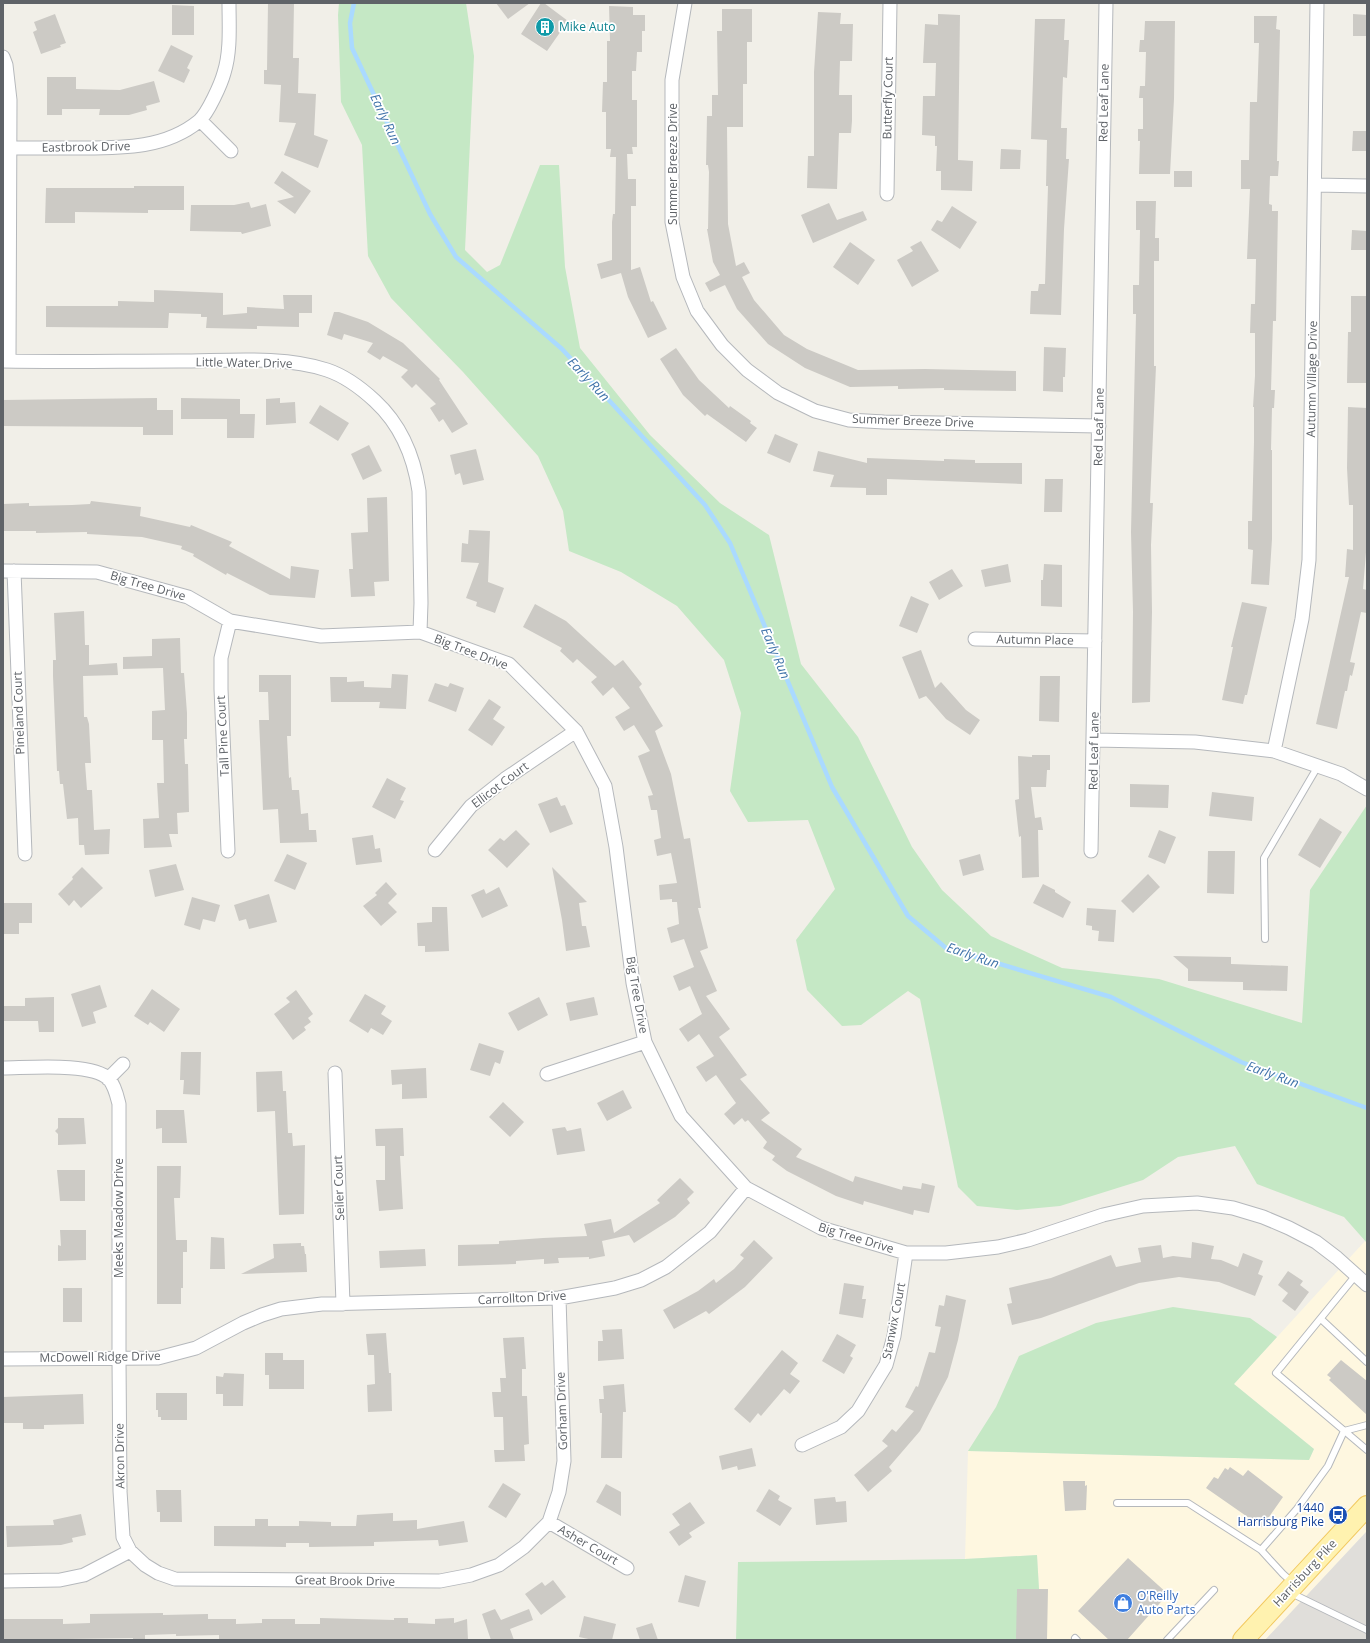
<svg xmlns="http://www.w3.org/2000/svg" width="1370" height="1643" font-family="'Open Sans',sans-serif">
<rect width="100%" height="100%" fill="#f1efe8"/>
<path fill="#fef7e0" d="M1365 1241 1367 1243V1531L1265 1640H1042L1037 1555 965 1559 968 1451 1309 1460 1314 1449 1234 1384Z"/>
<path fill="#e0deda" d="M1367 1531V1640H1265Z"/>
<path fill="#c5e8c5" d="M339 3H466L474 56 465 250 487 272 500 265 540 165H559L565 267 580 348 650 435 720 503 769 535 801 664 858 737 912 847 942 890 991 936 1062 968 1159 979 1302 1023 1310 890 1367 805V1243L1344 1217 1257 1184 1235 1146 1178 1157 1143 1180 1060 1206 1017 1210 977 1206 958 1187 920 999 908 991 861 1025 842 1026 807 990 796 940 835 889 808 820 748 822 730 791 741 713 724 660 677 606 621 572 569 551 563 511 538 456 463 372 391 298 368 256 362 145 341 102 338 15Z
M1173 1307 1250 1318 1277 1337 1234 1384 1314 1449 1309 1460 968 1451 996 1407 1019 1356 1096 1323Z
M1037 1555 1042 1640H736L738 1562 965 1559Z"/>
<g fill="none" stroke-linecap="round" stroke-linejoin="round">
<path stroke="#aadaff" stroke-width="4.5" d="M354 3 350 23 352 48 430 214 456 257 562 349 705 505 730 543 832 787 908 916 946 948 1111 997 1241 1062 1367 1108"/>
</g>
<path fill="#cccac5" d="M268 3H294L293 58H299L298 93 316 94 314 135 328 140 318 168 284 155 296 123 279 122 281 85 264 84V70H267Z
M496 3H530L508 19Z
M541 3H544L568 21 547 51 521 34Z
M172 5 194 6V35H172Z
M609 6 633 7V15H645V31H642V52H637L636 71H632V100H637V147H632L633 154H627L628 179H636V206H631V270L640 267 651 302 653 301 667 329 648 338 628 297 621 273 601 279 597 264 612 260V222L613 214H615L616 157H610L611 149H606V112H602L603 82H607V41H610Z
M722 9H752V42H747V84H743V127H727L728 224 736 266 744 262 750 273 742 277 754 300 784 335 807 349 858 370 925 369 1016 371V391L944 390V388L898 389V386L850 387 805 368 768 344 737 309 725 285 710 292 705 283 720 275 713 262 707 229H708L709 172 708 165H706L707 116H712V95H718L717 31H722Z
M818 12 841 13 840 24H853L852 61H840L839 95H852V121L851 133H839L837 189 807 188 808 156H814V72Z
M55 14 66 43 60 45 61 47 41 54 33 32 37 30 34 22Z
M938 14 960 15 958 160 973 161 972 191 941 190V171H936L937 146H935V136L922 135 923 96H935L936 63H923L925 24 938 25Z
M1353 14 1367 15V36H1353Z
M1254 16H1277L1276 29 1280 30 1277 161H1279L1278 176H1270L1269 204 1272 205V211H1278L1276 321H1273L1271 390H1275L1274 408H1272L1271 450H1272V539L1269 585 1251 584 1253 550 1248 549V521H1252L1254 442V407H1253L1255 376V333H1250L1251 304H1255L1256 259H1247L1250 189H1241V160H1249L1250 102H1257L1259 43H1254Z
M1035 19H1065L1064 40H1069L1067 78 1063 77 1061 128H1067L1066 159H1069L1064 229 1061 315 1030 314 1031 291H1038L1039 284H1045L1048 186H1046L1047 140 1031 139Z
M1145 21H1175L1174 99 1170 174H1139L1140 141H1138V129H1143V98H1139L1140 86H1145L1146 52H1139L1140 40H1144Z
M171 45 193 56 187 68 190 70 184 83 158 71Z
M47 77H76V89L120 90 154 81 160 102 146 106 147 110 129 115H99L100 109H62V115H47Z
M1353 131H1367V151H1352Z
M1001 149 1021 150 1020 169H1000Z
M282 171 311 191 295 214 277 201 294 197 274 183Z
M1174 171H1192V187H1174Z
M134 186H184V210H148V213L75 212V223H45L46 188H134Z
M1136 201H1156L1155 238H1159V261H1154V366H1156L1150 503H1153L1151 545 1152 612 1150 702 1132 703 1133 612 1131 532 1136 314H1133V285H1139L1140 230H1136Z
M249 202 251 208 266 204 271 226 242 234 241 232 190 231 191 205H234Z
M829 203 837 220 863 211 867 220 813 243 801 215Z
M952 206 977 222 960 249 931 230 937 220 942 222Z
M1352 230 1367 231V250H1351Z
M921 241 939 271 912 287 897 260 913 251 910 247Z
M850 242 875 260 858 285 833 267Z
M154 290 223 293V315L247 313V307L284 309 283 295H312V313H299V327L257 326V329L206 328 207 317H201V314L169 313 168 328 46 327V306H118V301L154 302Z
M1351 296H1367V383H1347L1348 332H1351Z
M334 312H339L368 322 403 343 440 379 439 380 468 424 452 433 443 419 439 422 430 408 436 404 416 384 412 388 401 377 408 370 383 356 380 360 367 352 373 343 344 334 342 340 327 335Z
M1044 347 1066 348 1065 377H1063V392L1043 391Z
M676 348 699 380 729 408 730 406 751 421 750 423 757 428 746 442 707 414 705 416 683 395 660 359Z
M157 398V410H173V435H143V427L3 426V400Z
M181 398 240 399V414H255L254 438H227V419H181Z
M280 398V403L295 402 296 423 266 425V399Z
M320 405 349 423 338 441 309 423Z
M1348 407 1367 408V540L1363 589 1367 590V613L1361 612 1350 662 1355 663 1352 676 1350 675 1347 691H1345L1337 729 1316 724 1349 577H1345L1347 549 1353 550V505H1349L1347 468Z
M775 434 798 444 790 463 767 453Z
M369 445 382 471 363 480 351 454Z
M476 449 484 480 463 485 460 473 455 475 450 455Z
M818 451 867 463V458L944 461V459L975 460V463H1022V484L887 479V495H866V488L830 487 834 475 813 471Z
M1045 479H1063L1062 512H1044Z
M387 497 389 581 374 582 375 596 351 597 349 569H353L351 533 368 532 367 498Z
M91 501 141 507 140 516 190 527 191 525 232 542 229 546 290 579 291 566 319 570 315 598 270 595 227 573 226 575 193 556 194 554 181 549 182 546 142 537 87 534V532L36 533V531H3V504L29 503V506L72 505 90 504Z
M469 530 490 531 488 582 504 588 495 613 476 606 477 602 466 598 479 563 461 562 462 543 468 544Z
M1008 564 1011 582 985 587 981 570Z
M1044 564 1062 565V607L1041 606V580H1043Z
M952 569 963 586 939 600 929 582Z
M911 596 929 604 917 633 899 626Z
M1242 602 1267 607 1247 695H1245L1243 704 1222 700 1233 647H1231Z
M535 604 566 621 615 666 623 660 642 684 639 687 663 726 655 731 671 774 684 839 690 838 701 908H698L708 948 700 951 717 991 706 996 730 1029 719 1037 747 1075 740 1079 770 1113 761 1120 802 1149 796 1157 853 1182 855 1176 902 1190 903 1186 921 1189 922 1183 935 1186 929 1213 914 1210 913 1215 864 1201 863 1205 836 1196 787 1171 772 1160 775 1156 763 1148 767 1142 748 1120 745 1122 742 1118 734 1125 724 1114 736 1103 716 1075 706 1082 696 1067 714 1056 699 1034 688 1042 679 1029 702 1014 690 986 679 991 673 976 694 967 684 939 671 943 667 928 679 924 677 902H672V899L660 900 659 885 677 883 671 853 657 856 654 840 661 838 657 810H651L648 796 653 795 638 756 650 751 634 725 624 731 615 717 630 708 613 687 603 696 591 682 597 677 577 659 573 663 560 651 562 648 523 627Z
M84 611 85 645H89V665L117 663 118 675 83 676 84 717H87L89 724 91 763H85L87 790H92L94 830 110 829 109 854 85 855 84 845H79L78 818 67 819 63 784H60L59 771H57L53 676V660H56L54 613Z
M180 638 181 673H184L187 713V739H184L185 764H188L189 812 177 813 178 834H169L172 847 144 848 143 819 159 818 157 783H164L163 740H152V711L165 710 163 668 123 669V657L152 656V639Z
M921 650 935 688 941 682 966 710 980 720 970 735 946 719 926 696 919 699 902 657Z
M392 674 408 675 406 709 379 708 380 702H331L330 677H347V682L364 681V687L391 688Z
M259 675H291V736H287L289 778 291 777 292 790H299L301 814 308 813 309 830H316L317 842 280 843 278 809 263 810 259 720H269L268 692H259Z
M1040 676H1060L1059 722 1039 721Z
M435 683 448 687 450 683 464 688 456 712 428 701Z
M489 699 501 707 493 719 505 727 492 746 468 730Z
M1032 755H1050V770H1047L1046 787H1031L1035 818 1041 817 1043 830H1038L1039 877 1022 878 1021 836 1019 837 1015 800 1019 799 1018 756 1032 757Z
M387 778 406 788 400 800 404 801 395 819 372 807Z
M1130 784 1169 785 1168 808 1130 807Z
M1212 792 1254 797 1252 821 1209 816Z
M557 797 561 806 565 805 573 824 550 833 538 804Z
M1320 818 1342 832 1320 868 1298 855Z
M516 830 530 844 507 868 488 850 500 838 504 841Z
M1159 830 1176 837 1165 864 1148 857Z
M373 835 375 849 380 848 382 862 356 865 352 838Z
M1208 851H1235L1234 894 1207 893Z
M287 854 307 863 295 890 274 881Z
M980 854 984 870 963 876 959 860Z
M176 864 184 890 155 897 149 870Z
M82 867 103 888 81 908 74 900 69 906 58 894 73 879 72 877Z
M552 867 587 902 579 903 582 926H586L590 947 566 951 562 920Z
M1148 874 1160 887 1133 913 1121 901Z
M386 882 397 894 388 903 397 912 381 926 363 906 377 895 375 893Z
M1043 884 1055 890V892L1071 902 1063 918 1033 903Z
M499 887 508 906 482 918 471 895 484 889 486 894Z
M269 894 277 922 249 929 246 919 239 921 234 905Z
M192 897 220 905 215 922 203 919 200 930 184 925Z
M3 903H32V923H19V934H3Z
M432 907H447L449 951 425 952V946H418L417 923 432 922Z
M1087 908 1116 910 1114 942 1098 941 1099 931 1092 930V926L1086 925Z
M1173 956 1231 957V964L1288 966 1287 991 1243 990V982L1188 981V969Z
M100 985 107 1007 93 1012 96 1023 82 1027 71 994Z
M152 989 180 1009 164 1032 150 1022 148 1025 134 1016Z
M296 990 313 1014 308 1018 311 1022 304 1027 306 1030 293 1040 274 1014 290 1002 286 998Z
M365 994 386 1006 381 1014 392 1021 383 1035 371 1028 368 1033 349 1021Z
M54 997V1032H39L38 1021H3V1006H25V998Z
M539 997 548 1015 518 1031 508 1013Z
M594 997 598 1015 570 1021 566 1003Z
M479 1043 504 1051 500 1064 495 1062 490 1076 470 1070Z
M181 1052H201L200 1095 183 1094 184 1080H180Z
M426 1068 427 1098 402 1099V1084L392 1085 391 1070Z
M282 1071 283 1091H286L288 1133H292L293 1146 305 1145 304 1214 279 1215 275 1111 257 1112 256 1072Z
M623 1090 632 1108 607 1121 597 1103Z
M503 1102 524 1122 510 1137 489 1117Z
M156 1110H184L187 1143H162V1128L156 1129Z
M58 1118H84L86 1144 58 1145V1134L55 1131 58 1128Z
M565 1127 567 1131 581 1128 585 1151 557 1155 552 1129Z
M403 1128 404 1156H400L403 1209 379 1211 376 1180H385V1146H376L375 1129Z
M157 1166H181L180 1198H174L176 1240H187V1252H183V1288H181V1304H157Z
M57 1170H85V1201H60Z
M680 1178 694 1192 687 1199 690 1203 675 1217 634 1243 629 1235 602 1241 605 1256 589 1259V1257L558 1258 559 1263 544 1264V1259L516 1261V1264L458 1266V1245L499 1244V1241L543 1238 587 1236 584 1224 611 1219 614 1233 660 1203 657 1200Z
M60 1230H86V1260L58 1261V1245L61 1246Z
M211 1237 224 1238 225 1269H210Z
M754 1240 773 1258 745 1287 709 1314 706 1311 674 1329 663 1310 698 1291 714 1279 716 1283 734 1269 744 1258 740 1255Z
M1192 1242 1214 1246 1211 1259 1221 1260 1238 1267 1243 1253 1263 1261 1258 1274 1263 1276 1255 1296 1219 1282 1179 1277 1139 1283 1041 1318 1012 1325 1007 1304 1012 1303 1009 1288 1051 1278 1111 1255 1116 1267 1141 1262 1138 1248 1161 1245 1163 1258 1173 1256 1191 1258Z
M301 1243V1246H304L305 1254H306L307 1272 241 1274 274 1258 273 1244Z
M425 1249 426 1266 380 1268 379 1251Z
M1288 1271 1303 1281 1300 1285 1309 1292 1295 1311 1282 1301 1288 1293 1278 1285Z
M844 1283 864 1286 862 1299H866L863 1318 839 1314Z
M63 1288H82V1322H63Z
M946 1295 966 1300 958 1340 948 1377 920 1431 889 1467 892 1471 868 1492 854 1475 888 1446 882 1441 892 1429 896 1432 914 1411 905 1407 916 1386 918 1387 929 1352 935 1353 941 1327 935 1326 939 1305 944 1306Z
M622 1329 624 1359 598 1361V1341H603L602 1330Z
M386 1333 389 1373H391L392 1411 368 1412 367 1385 375 1384 374 1355H368L366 1334Z
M837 1334 856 1345 850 1356 853 1358 844 1374 822 1361Z
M524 1337 526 1369H522V1396H527L529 1444 524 1445 525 1461 495 1462 494 1450H504L503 1417H494L492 1392H501L500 1378H506L503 1338Z
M782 1350 798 1363 790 1374 800 1381 790 1394 784 1389 761 1416 758 1413 750 1423 734 1409Z
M265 1353H283V1360H304V1389H269V1375H265Z
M1341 1360 1367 1381V1415L1329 1380 1331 1378 1327 1375Z
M224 1373 244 1374 243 1406H223V1394H216V1376L223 1377Z
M624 1384 626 1412H623L622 1458H601L602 1413H600L599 1399H604L603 1386Z
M156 1393H187V1420H161V1417H158V1410H156Z
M83 1394 84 1424 44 1425V1429H23V1423H3V1397Z
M752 1448 756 1466 738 1470 737 1466 722 1470 719 1456Z
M1230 1467 1243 1476 1248 1470 1283 1497 1262 1527 1206 1488 1214 1477 1218 1479 1225 1468 1228 1470Z
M1063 1481H1085V1486L1087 1485 1086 1510 1065 1511Z
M503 1483 521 1494 506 1518 488 1507Z
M606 1484 621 1492V1516L596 1502Z
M769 1489 780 1496 778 1500 792 1508 780 1526 756 1511Z
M156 1490H181L182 1522H160V1512H157Z
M835 1497 836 1502 846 1501 847 1522 816 1525 814 1499Z
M690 1502 705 1523 689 1533 692 1537 679 1546 669 1532 680 1525 672 1514Z
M393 1513V1521L417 1520V1529L464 1521 468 1542 439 1546 438 1540 374 1542V1546L309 1547V1543H286V1547L214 1546V1526H255V1519H268V1526H299V1521L331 1522V1526H356L357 1515Z
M81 1514 86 1535 72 1538 73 1542 61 1545 7 1547 6 1526 54 1525 53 1520Z
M1128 1558 1168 1594 1127 1640H1109L1078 1611Z
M685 1575 706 1581 699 1607 678 1602Z
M553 1580 566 1597 541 1615 525 1594 542 1582 545 1586Z
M1017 1589H1048L1047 1640H1016Z
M495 1609 501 1620 529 1609 533 1620 510 1629 514 1640H491L482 1614Z
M163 1613V1615L208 1614V1619H236V1624L262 1623V1619H295V1624H320V1618L394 1620V1618H408V1623L435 1624V1619L454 1618V1623L467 1619 468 1640H219V1635L176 1636V1634L145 1635V1640H133V1638L3 1640V1619H63V1624L90 1623V1614Z
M584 1616 616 1624 612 1640H593L579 1637Z
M652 1623 658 1640H640L636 1628Z"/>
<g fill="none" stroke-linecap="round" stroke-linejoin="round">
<g stroke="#b5b8bc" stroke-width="8">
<path id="lane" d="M1265 939 1264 858 1318 766
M1356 1275 1276 1373 1367 1450
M1321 1319 1367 1362
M1344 1431 1367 1425
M1117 1503H1188L1261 1550 1283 1574 1293 1583
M1261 1550 1296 1510 1328 1466 1344 1431
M1291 1593 1367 1630
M1075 1638 1077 1640
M1167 1640 1214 1590"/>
</g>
<g stroke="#b5b8bc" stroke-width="15">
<path id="street" d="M685 3 672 80V222L683 277 697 311 722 345 747 370 778 393 815 411 849 420 884 422 1099 426
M3 57 6 65 10 100 9 361
M200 120 231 151
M10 148C33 148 56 148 80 148 121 148 165 149 199 121 208 113 221 84 224 73 231 51 229 25 229 3
M1315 185 1367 186
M887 194 890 3
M3 361C62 362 120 361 179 361 224 361 284 355 327 370 345 376 361 388 375 401 401 425 414 457 419 491L421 603 420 632
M3 571 97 572 188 597 230 621 321 636 420 632 509 664 576 731 605 786 616 847 633 983 645 1042 681 1116 746 1188 821 1228 906 1253H946L998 1247 1028 1240 1103 1215 1143 1206 1197 1203 1233 1208 1263 1217 1289 1228 1316 1242 1337 1258 1367 1285
M14 571 25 854
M975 639 1095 641
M1094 740 1195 742 1274 751 1341 774 1367 789
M1274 751 1302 619 1309 560 1317 3
M435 850 471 806 505 779 576 731
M228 851 221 689V658L230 621
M1091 851 1106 3
M3 1068C27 1068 92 1062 109 1079 115 1086 117 1096 119 1104V1359L120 1491 123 1537 130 1551 145 1565 158 1573 175 1579 440 1581 471 1575 499 1565 524 1547 549 1522 559 1492 564 1461 559 1298
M335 1073 343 1304
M547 1074 645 1042
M108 1079 123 1064
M3 1359 158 1358 196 1348 243 1323 262 1315 281 1309 322 1304 559 1298 615 1288 641 1280 666 1267 710 1232 746 1188
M802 1445 841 1427 858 1411 886 1365 894 1336 906 1253
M549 1522 627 1568
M3 1581 60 1580 84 1575 130 1551"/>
</g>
<g stroke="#f2c960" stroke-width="22">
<path id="primary" d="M1243 1640 1367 1506"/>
</g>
<use href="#lane" stroke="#fff" stroke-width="6"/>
<use href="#street" stroke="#fff" stroke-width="13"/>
<use href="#primary" stroke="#fff2af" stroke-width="20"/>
</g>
<defs>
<g id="building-disc" transform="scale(1)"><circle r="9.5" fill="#0f9aa8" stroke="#fff"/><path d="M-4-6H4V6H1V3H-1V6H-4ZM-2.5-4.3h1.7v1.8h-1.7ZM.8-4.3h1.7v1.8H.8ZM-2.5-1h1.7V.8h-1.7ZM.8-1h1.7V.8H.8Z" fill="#fff"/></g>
<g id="bus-disc" transform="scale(1)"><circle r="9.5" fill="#1a4fb4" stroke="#fff"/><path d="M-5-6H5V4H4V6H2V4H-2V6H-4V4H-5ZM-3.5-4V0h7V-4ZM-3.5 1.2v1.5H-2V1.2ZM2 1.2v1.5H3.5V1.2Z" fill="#fff"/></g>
<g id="shop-disc" transform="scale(1)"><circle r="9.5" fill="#3f7fe0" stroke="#fff"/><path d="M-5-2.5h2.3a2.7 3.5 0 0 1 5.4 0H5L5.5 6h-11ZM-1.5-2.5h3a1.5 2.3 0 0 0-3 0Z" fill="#fff"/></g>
</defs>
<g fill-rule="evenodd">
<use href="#building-disc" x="545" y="27"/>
<use href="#bus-disc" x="1338" y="1515"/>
<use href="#shop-disc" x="1123" y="1603"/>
</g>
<g text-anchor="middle" stroke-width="3.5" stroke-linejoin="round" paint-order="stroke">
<g font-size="12" fill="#0d838f" stroke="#fff" text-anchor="start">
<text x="559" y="31">Mike Auto</text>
</g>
<g font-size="12" fill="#5f6368" stroke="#fff">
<text transform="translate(888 98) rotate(-89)" y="4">Butterfly Court</text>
<text transform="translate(1104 103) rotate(-89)" y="4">Red Leaf Lane</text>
<text transform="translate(86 147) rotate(-1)" y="4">Eastbrook Drive</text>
<text transform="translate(673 164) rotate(-90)" y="4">Summer Breeze Drive</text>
<text transform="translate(244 363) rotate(1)" y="4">Little Water Drive</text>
<text transform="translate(1312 379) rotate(-89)" y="4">Autumn Village Drive</text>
<text transform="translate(913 421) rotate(2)" y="4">Summer Breeze Drive</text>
<text transform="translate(1099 427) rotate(-89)" y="4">Red Leaf Lane</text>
<text transform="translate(148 586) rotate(16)" y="4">Big Tree Drive</text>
<text transform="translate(1035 640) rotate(1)" y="4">Autumn Place</text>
<text transform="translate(471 652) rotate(21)" y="4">Big Tree Drive</text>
<text transform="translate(19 713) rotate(-92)" y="4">Pineland Court</text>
<text transform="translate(223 736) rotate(-93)" y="4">Tall Pine Court</text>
<text transform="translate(1094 751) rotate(-89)" y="4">Red Leaf Lane</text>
<text transform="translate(500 785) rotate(-37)" y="4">Ellicot Court</text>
<text transform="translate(637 995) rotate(80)" y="4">Big Tree Drive</text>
<text transform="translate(339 1188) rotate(-92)" y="4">Seiler Court</text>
<text transform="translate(119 1218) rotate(-90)" y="4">Meeks Meadow Drive</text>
<text transform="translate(856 1238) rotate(17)" y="4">Big Tree Drive</text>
<text transform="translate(522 1298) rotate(-3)" y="4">Carrollton Drive</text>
<text transform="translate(894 1321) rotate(-79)" y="4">Stanwix Court</text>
<text transform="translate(100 1357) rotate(-1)" y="4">McDowell Ridge Drive</text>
<text transform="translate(562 1411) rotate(-92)" y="4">Gorham Drive</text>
<text transform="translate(120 1456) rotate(-91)" y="4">Akron Drive</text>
<text transform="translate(588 1545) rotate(30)" y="4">Asher Court</text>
<text transform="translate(1305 1573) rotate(-47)" y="4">Harrisburg Pike</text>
<text transform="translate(345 1581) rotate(1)" y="4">Great Brook Drive</text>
</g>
<g font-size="12" fill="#164399" stroke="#fff" text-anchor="end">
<text x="1324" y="1512">1440<tspan x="1324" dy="14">Harrisburg Pike</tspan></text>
</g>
<g font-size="12" fill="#366cbe" stroke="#fff" text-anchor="start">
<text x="1137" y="1600">O'Reilly<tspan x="1137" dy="14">Auto Parts</tspan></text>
</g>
<g font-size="13" font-style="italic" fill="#4174aa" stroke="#fff">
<text transform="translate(386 119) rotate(65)" y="5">Early Run</text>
<text transform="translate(589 379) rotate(47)" y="5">Early Run</text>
<text transform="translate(776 653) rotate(67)" y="5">Early Run</text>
<text transform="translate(973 955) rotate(19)" y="5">Early Run</text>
<text transform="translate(1273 1074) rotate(20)" y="5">Early Run</text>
</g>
</g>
<rect width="1370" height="1643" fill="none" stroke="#5f6368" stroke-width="8"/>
</svg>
